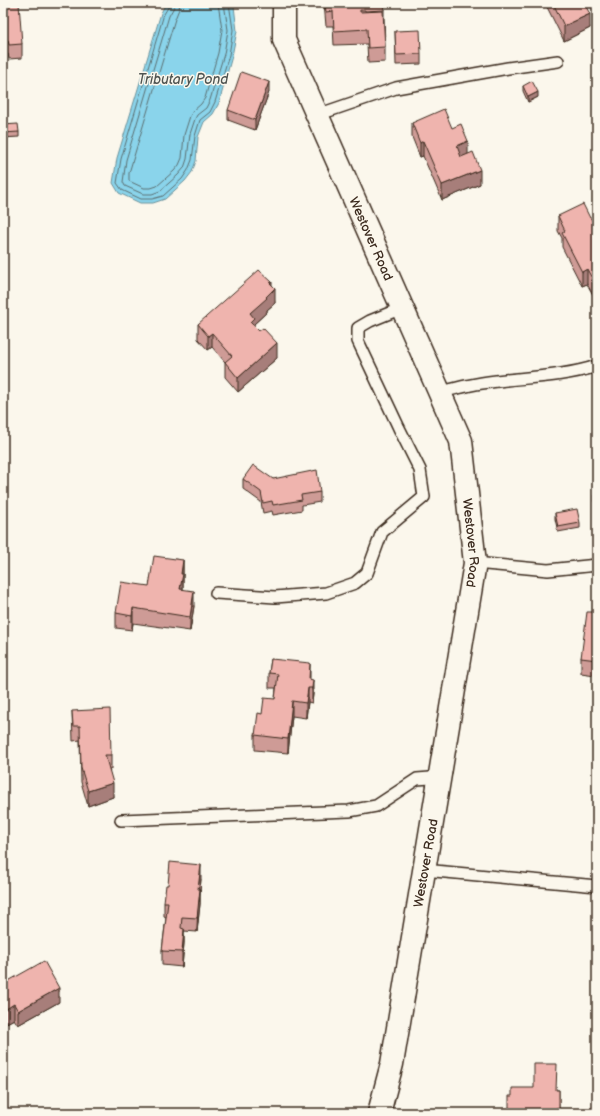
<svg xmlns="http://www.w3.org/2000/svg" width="600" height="1116" font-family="'Balsamiq Sans',sans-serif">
<rect width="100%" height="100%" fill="#fbf7ec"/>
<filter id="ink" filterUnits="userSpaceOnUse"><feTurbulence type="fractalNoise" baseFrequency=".025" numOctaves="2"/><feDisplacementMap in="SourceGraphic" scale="8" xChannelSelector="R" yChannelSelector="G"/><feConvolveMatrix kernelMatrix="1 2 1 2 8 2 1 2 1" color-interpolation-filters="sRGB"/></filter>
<g filter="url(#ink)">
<path fill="#8ad4eb" stroke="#6a9099" d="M166 3H232L234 6 237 31 232 56 219 103 213 114 204 122 198 137 196 161 192 172 185 181 165 199 153 203H140L119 193 113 183 117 158 161 13Z"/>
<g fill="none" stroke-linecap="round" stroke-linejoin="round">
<path stroke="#5b6e70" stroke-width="1" d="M169 3V6L164 14 121 159 117 183 122 190 141 199H152L163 196 182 179 188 170 192 160 195 136 200 120 210 112 215 102 229 55 233 30 229 3
M174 3V7L169 16 126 160 123 182 125 186 143 194H152L160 191 178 175 184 168 187 159 190 134 195 119 197 115 206 108 210 100 224 54 228 30 224 3
M180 3 179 9 175 19 129 173V181L144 188H151L157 186 174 171 179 165 182 158 184 135 190 116 193 111 201 104 205 98 218 53 222 30 218 3"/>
<g stroke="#3b2a1e" stroke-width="14">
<path id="service" d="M317 115 396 88 508 68 558 61
M440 392C454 389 468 385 482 383 520 377 560 378 597 366
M475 563 548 570 597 565
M216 593 275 597 326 593 355 583 367 573 382 532 424 497 420 470 399 428 358 341V328L370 321 402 308
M121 820 349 811 376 806 417 779 430 778 439 779
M424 870 597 886"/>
</g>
<g stroke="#3b2a1e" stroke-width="25">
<g id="tertiary">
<path id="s1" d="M284 3V40L461 441 475 563 392 1064 379 1113"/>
</g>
</g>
<use href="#service" stroke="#fbf7ec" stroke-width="11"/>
<use href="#tertiary" stroke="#fbf7ec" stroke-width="22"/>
</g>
<path fill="#ce9b96" stroke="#3b2a1e" d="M3 3 22 44V58L9 59 8 54H3Z
M324 3H384V16L385 47V62L368 63 367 44 334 45 333 26H326Z
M545 3H584L590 28 564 41Z
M395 31 421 54V64L396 65Z
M523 86 538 97 528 102 523 91Z
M269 92 255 130 228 120V110Z
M412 123 452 128 468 154 480 184 442 200 423 156 420 157 412 137Z
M3 125 19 132V137L3 138Z
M558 216 590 218 597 229V302L587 284 582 286 562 247V238L558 231Z
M272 285 275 303 267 310V312L254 324V326L277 358 238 392 225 377V362L212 347 208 350 198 339V324Z
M243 479H273L320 492V502L302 505V510L273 515 272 511 263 513 261 502 243 489Z
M597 486V513L595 501V487Z
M555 513 580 523V528L558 532 555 519Z
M183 560V589L194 606 190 631 133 623 132 630 116 628V613L149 586Z
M597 612V688H595V675L581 673V658Z
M271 659 310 679 313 694 312 703 308 702 306 718 292 716 288 753 255 750V735L262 714 275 699 276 688H269V673Z
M72 711 111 755V769H109L113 797 88 806 81 782 80 740 73 741Z
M201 879 200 889V904L197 932 184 931V943L182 967 162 965V951L166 917 164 916V902Z
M3 984 59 1002 18 1025 14 1019 3 1025Z
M557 1090H559V1113H509L512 1096Z"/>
<path fill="#a77e7a" stroke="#3b2a1e" d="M590 14V28L564 41V26Z
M269 82V92L255 130V120Z
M538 92V97L528 102V97Z
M423 141V156L420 157V143Z
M468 141V155L457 161V146Z
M480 170V184L442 200V185Z
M587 269V284L582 286V272Z
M272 282V292L275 288V303L267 310V312L254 324V332L250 336V313L266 297 270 283Z
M212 333V347L208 350V336Z
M277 343V358L238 392V378Z
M183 560V588L180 603 181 574Z
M194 591V606L190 631V617Z
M133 608V623L132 630V616Z
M310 663V678L309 688V679Z
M313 680V694L312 703V688Z
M308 688V702L306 718V703Z
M292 701V716L288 753V739Z
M113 783V797L88 806V791Z
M201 865V879L199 902 200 889V904L197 932 198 889Z
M184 929V943L182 967V952Z
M59 988V1002L18 1025V1011Z
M14 1004V1019L3 1025V1011Z"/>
<path fill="#efb4ae" stroke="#3b2a1e" d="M3 3H19L22 44 9 45 8 40H3Z
M325 3H383L384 10 365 11V10H360V12L383 11 385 47 368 48 367 29 334 31 333 11 326 12Z
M553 3H584L590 14 564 26Z
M420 30 421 54 396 55 395 31Z
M241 72 269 82 255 120 228 110Z
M532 81 538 92 528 97 523 86Z
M444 109 452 128 461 124 468 141 457 146 461 157 473 152 480 170 442 185 423 141 420 143 412 123Z
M18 124 19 132 3 133V125Z
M583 204 590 218H591L597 229V288L587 269 582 272 562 233 565 231 558 216Z
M259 270 272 282 270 283 275 288 266 297 267 298 250 313 254 318 250 322 259 331 263 328 277 343 238 378 225 362 232 356 212 333 208 336 198 324Z
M253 465 273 479 317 470 320 492 301 495 302 500 273 505 272 501 263 503 261 492 243 479Z
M597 486V499L595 487Z
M577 509 580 523 558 527 555 513Z
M154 556 183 560 181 574H183L180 589 194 591 190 617 133 608 132 616 116 613 121 582 149 586Z
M587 612H597V674H595L597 660 581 658Z
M271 659 310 663 309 679 313 680 312 688H308L306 703 292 701 288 739 255 735 258 713 262 714 264 698 275 699 278 674 269 673Z
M110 709 111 755H105L113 783 88 791 81 768 80 726H73L72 711Z
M170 862 201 865 198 889H200L197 918 182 917 181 928 184 929 182 952 162 951 168 902H164L166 885H168Z
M44 961 59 988 18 1011 14 1004 3 1011V984Z
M534 1064H557L556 1090H559V1108H556V1113H509V1096H512V1088H534Z"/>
</g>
<g text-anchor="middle" stroke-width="3" stroke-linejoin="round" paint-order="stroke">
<g font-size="13" fill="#3b2a1e" stroke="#fbf7ec">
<text dy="5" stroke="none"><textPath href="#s1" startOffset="254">Westover Road</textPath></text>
<text dy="5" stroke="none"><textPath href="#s1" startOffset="578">Westover Road</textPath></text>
<text transform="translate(425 863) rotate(-80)" y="5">Westover Road</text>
</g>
<g font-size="14" font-style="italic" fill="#4f5451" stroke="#fbf7ec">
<text x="183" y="84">Tributary Pond</text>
</g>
</g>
<rect width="600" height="1116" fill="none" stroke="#fbf7ec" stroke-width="16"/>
<rect x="8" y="8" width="584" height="1100" fill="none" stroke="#3b2a1e" stroke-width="1.5" filter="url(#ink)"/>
</svg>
